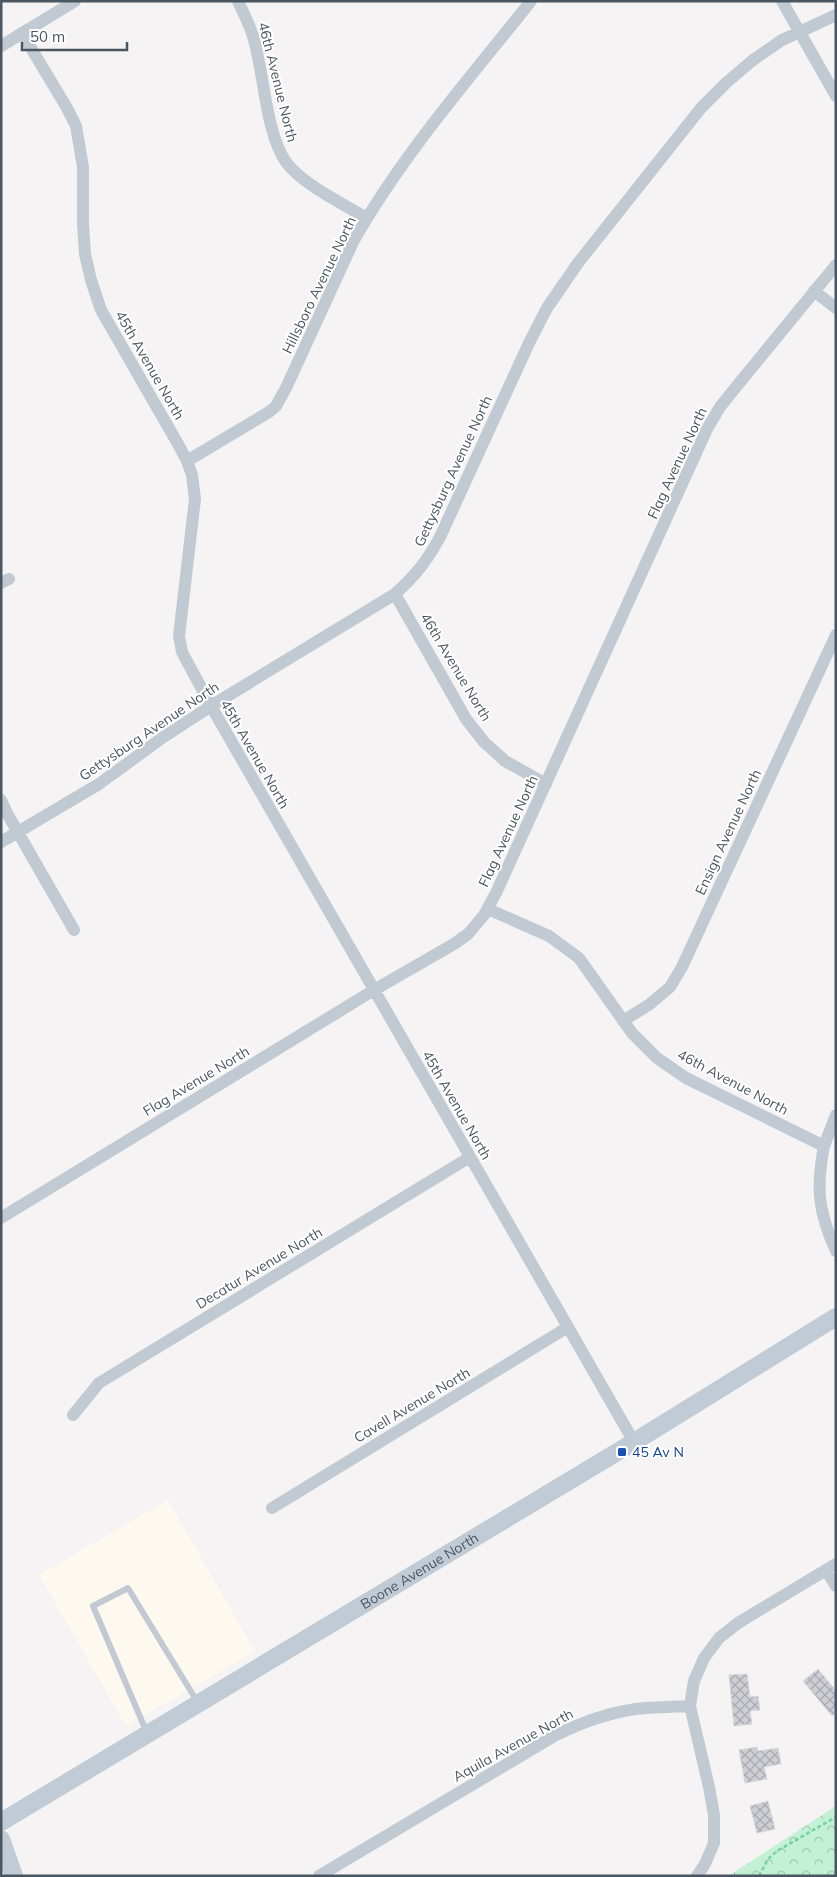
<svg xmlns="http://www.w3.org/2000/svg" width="837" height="1877" font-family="Mulish,sans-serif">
<defs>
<pattern id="forest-crowns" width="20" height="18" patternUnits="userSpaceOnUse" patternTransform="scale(1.25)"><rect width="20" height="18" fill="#c3f1d5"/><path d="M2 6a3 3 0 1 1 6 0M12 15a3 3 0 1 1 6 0" fill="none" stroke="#a0c6b0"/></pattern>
<pattern id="building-cross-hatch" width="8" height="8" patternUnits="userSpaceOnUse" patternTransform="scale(1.25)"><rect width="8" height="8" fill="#cdcfd5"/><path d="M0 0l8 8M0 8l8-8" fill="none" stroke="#a8abb0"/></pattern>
</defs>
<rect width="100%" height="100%" fill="#f5f3f3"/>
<path fill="#fdf9ef" d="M168 1500 255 1651 126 1726 39 1575Z"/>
<path fill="url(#forest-crowns)" d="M836 1806V1876H729L736 1871Z"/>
<path fill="url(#building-cross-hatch)" stroke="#d7d9de" d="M818 1669 836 1691V1713L832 1716 803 1681Z
M747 1674 750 1697 758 1696 760 1710 750 1711 752 1724 734 1726 729 1675Z
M757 1747 758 1751 778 1748 781 1764 764 1767 767 1779 745 1783 739 1750Z
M768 1801 775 1829 757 1833 750 1806Z"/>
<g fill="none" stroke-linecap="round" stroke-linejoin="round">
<path stroke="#7ad0a6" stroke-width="2.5" stroke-dasharray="4 2.5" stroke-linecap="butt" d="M759 1876 768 1859 777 1851 836 1817"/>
<path stroke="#c1cad2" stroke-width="6" d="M147 1733 93 1606 128 1588 198 1703"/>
<path stroke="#c1cad2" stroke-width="12" d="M238 1C244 14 251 27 254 40 264 74 266 134 286 162 302 184 343 204 367 218
M782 1 836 96
M22 33 67 108 76 126 83 167V224L85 254 91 280 101 310 178 444 187 461 192 475 195 499 179 636 182 652 211 706 634 1442
M1 46 75 1
M814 291 836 308
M187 461 269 412 276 406 286 388 354 240C403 154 469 79 531 1
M1 583 9 579
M395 594 466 719 484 742 505 761 546 784
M1 800 8 815 74 930
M1 842 99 784 162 738 211 706 395 594C415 576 427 561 440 537L529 343 547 308 578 263 701 108 726 83 753 60 782 40 836 15
M488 909 549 936 579 958 632 1033 657 1058 686 1078 824 1146C816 1188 818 1211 836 1251
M623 1021 650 1004 670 987 682 967 836 635
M824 1146 836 1115
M1 1218 374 990 454 944 468 934 484 915 496 893 707 429 720 407 736 387 836 265
M73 1415 99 1383 470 1157
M272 1508 568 1327
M826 1570 836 1586
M319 1876 554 1736C580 1723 607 1713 636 1709 654 1707 672 1707 690 1706
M697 1876 705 1864 714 1843V1815L709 1787 690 1706 694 1681 704 1658 719 1638 738 1623 836 1564"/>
<g stroke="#c1cbd6" stroke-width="18">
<path id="s1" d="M1 1822 634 1442 836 1317"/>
<path d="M1 1839 14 1876"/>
</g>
</g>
<rect fill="#1a4fb4" stroke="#fff" stroke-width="2" x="617" y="1447" width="10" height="10" rx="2.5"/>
<g text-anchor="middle" stroke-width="4" stroke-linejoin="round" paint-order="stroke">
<g font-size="14" fill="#4a5661" stroke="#fff">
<text transform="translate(278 82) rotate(76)" y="5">46th Avenue North</text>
<text transform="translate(319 285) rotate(-64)" y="5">Hillsboro Avenue North</text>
<text transform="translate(150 365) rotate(60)" y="5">45th Avenue North</text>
<text transform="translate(677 463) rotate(-65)" y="5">Flag Avenue North</text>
<text transform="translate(453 471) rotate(-65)" y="5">Gettysburg Avenue North</text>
<text transform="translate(456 667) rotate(59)" y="5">46th Avenue North</text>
<text transform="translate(149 731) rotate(-34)" y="5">Gettysburg Avenue North</text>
<text transform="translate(255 754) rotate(60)" y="5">45th Avenue North</text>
<text transform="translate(508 831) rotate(-65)" y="5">Flag Avenue North</text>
<text transform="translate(728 832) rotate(-65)" y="5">Ensign Avenue North</text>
<text transform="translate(196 1081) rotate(-31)" y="5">Flag Avenue North</text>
<text transform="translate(733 1082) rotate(28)" y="5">46th Avenue North</text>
<text transform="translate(457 1105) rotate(60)" y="5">45th Avenue North</text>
<text transform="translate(259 1268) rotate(-31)" y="5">Decatur Avenue North</text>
<text transform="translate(412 1405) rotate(-31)" y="5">Cavell Avenue North</text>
<text dy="5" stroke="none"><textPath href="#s1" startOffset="488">Boone Avenue North</textPath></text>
<text transform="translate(513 1745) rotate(-29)" y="5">Aquila Avenue North</text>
</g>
<g font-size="14" fill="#164399" stroke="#fff" text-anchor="start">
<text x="632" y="1457">45 Av N</text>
</g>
</g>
<rect width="837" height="1877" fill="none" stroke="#4a5661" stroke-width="5"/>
<path d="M22 42v8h105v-8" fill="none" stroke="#4a5661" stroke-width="2.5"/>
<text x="30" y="42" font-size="15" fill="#4a5661" stroke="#ffffff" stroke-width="4" paint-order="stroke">50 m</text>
</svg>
